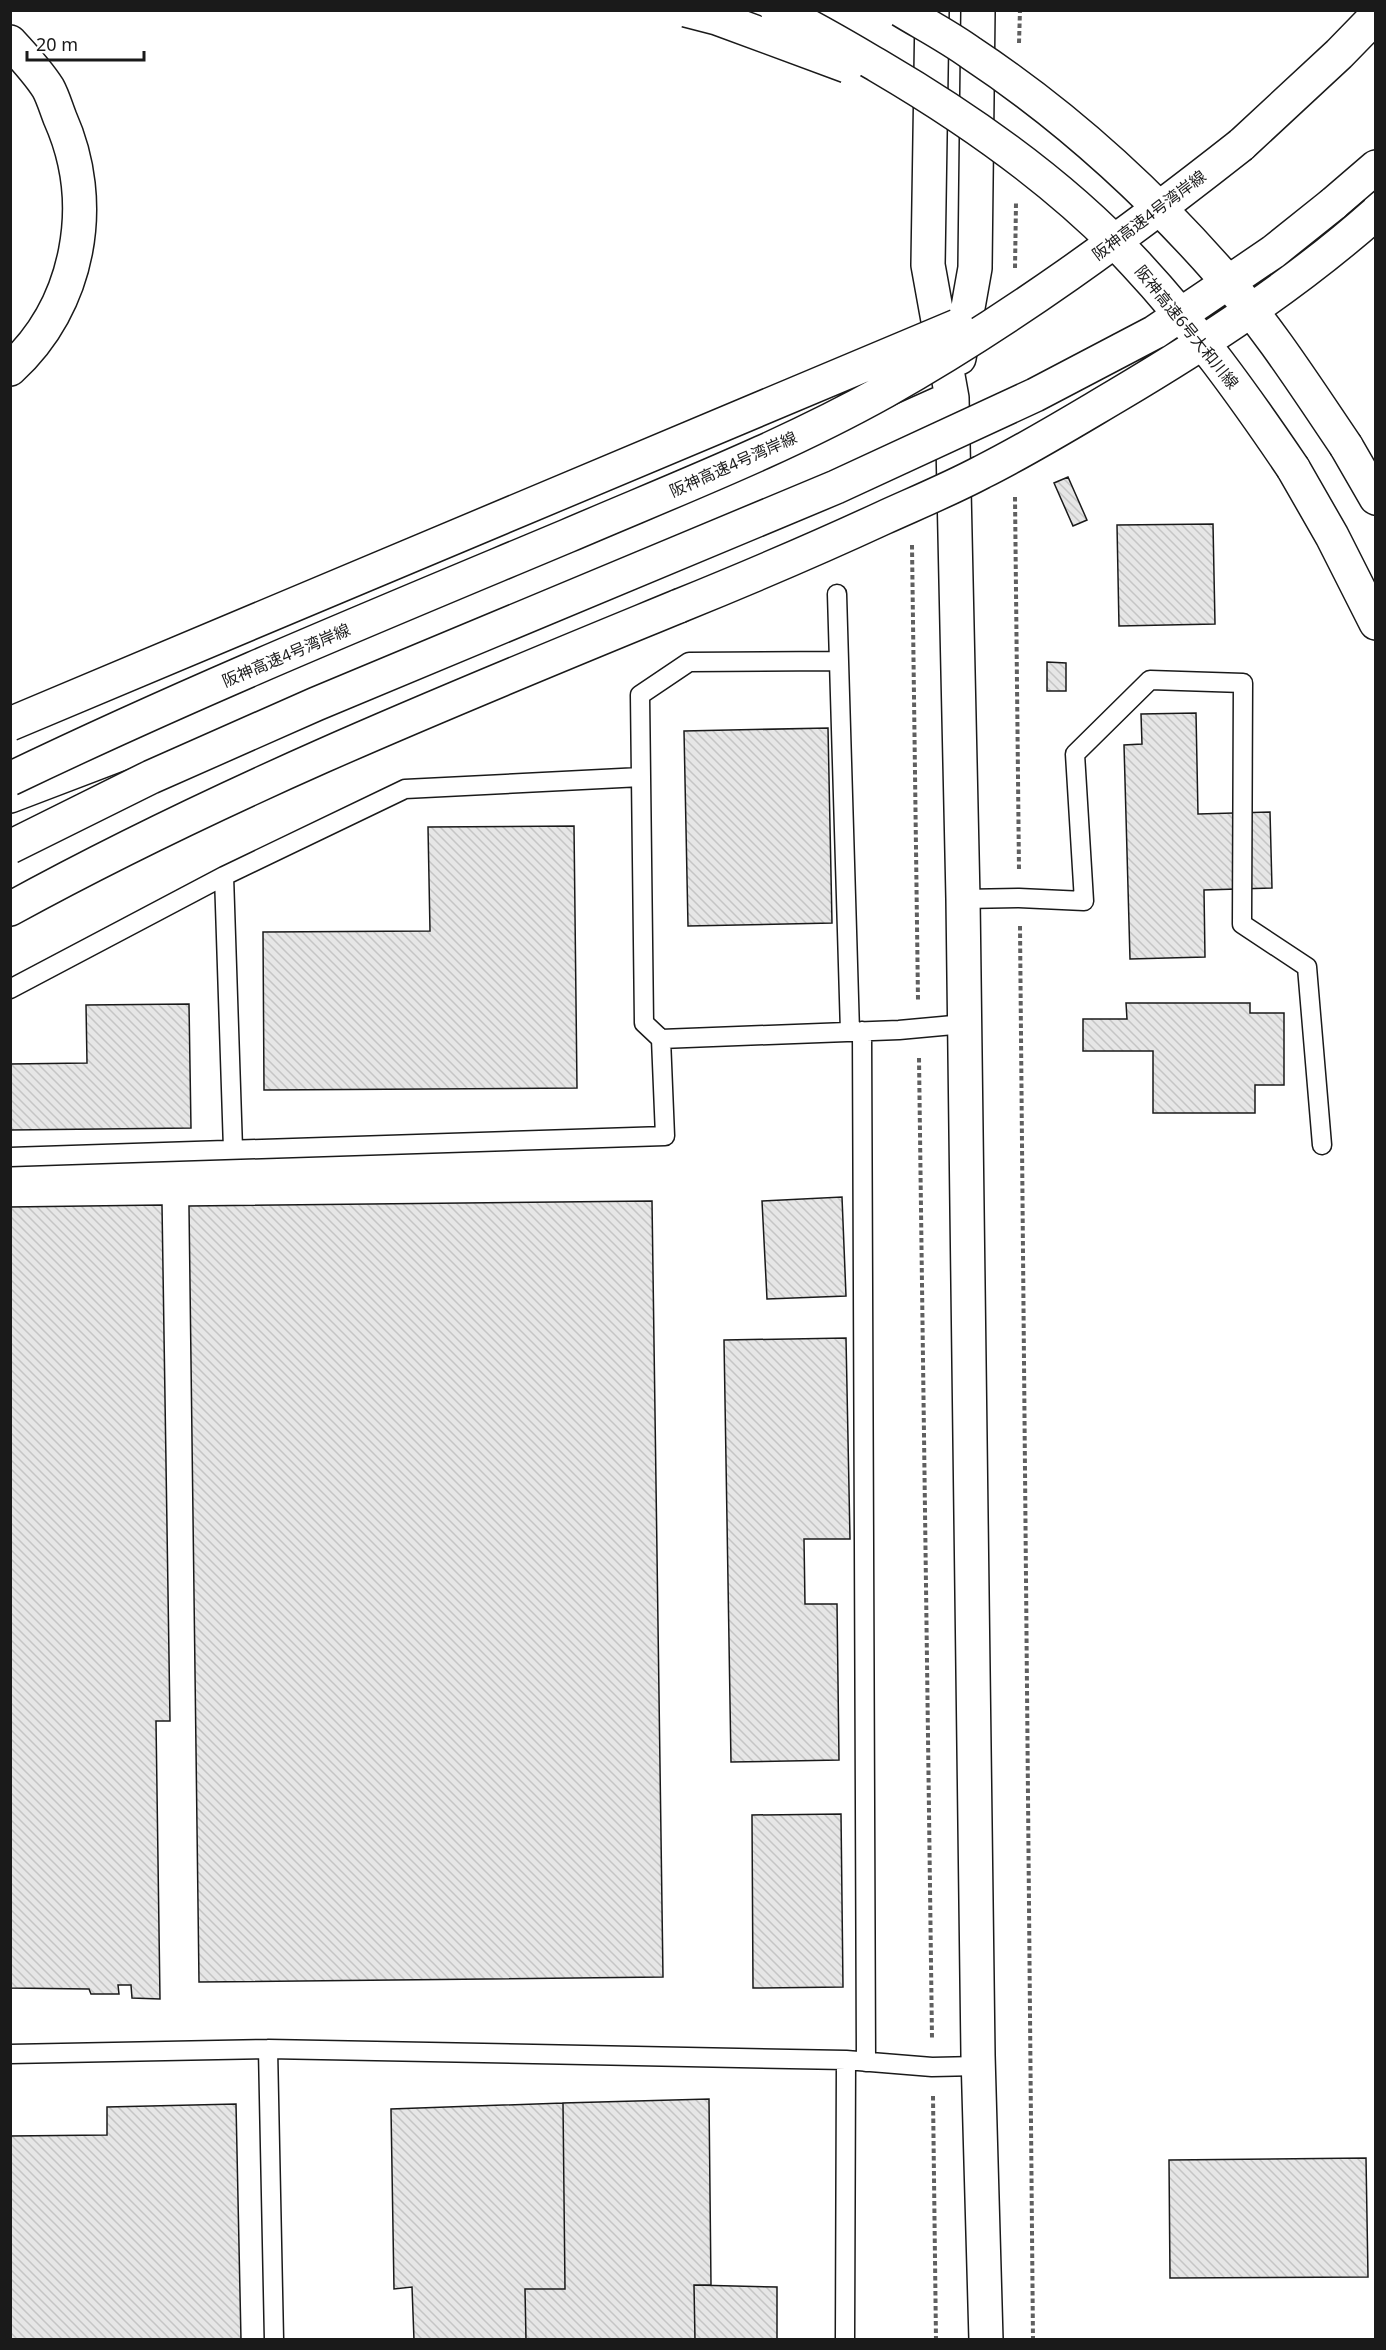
<svg xmlns="http://www.w3.org/2000/svg" width="1386" height="2350" font-family="'Noto Sans','Noto Sans JP',sans-serif">
<defs>
<pattern id="building-back-hatch" width="6" height="6" patternUnits="userSpaceOnUse" patternTransform="scale(1.5)"><rect width="6" height="6" fill="#e6e6e6"/><path d="M-1 5l2 2M0 0l6 6M5-1l2 2" fill="none" stroke="#c5c5c5"/></pattern>
</defs>
<rect width="100%" height="100%" fill="#fff"/>
<path fill="url(#building-back-hatch)" stroke="#1a1a1a" stroke-width="1.5" d="M1068 477 1087 520 1073 526 1054 483Z
M1213 524 1215 624 1119 626 1117 525Z
M1047 662 1066 663V691H1047Z
M1196 713 1198 814 1270 812 1272 888 1204 890 1205 957 1130 959 1124 745 1142 744 1141 714Z
M828 728 832 923 688 926 684 731Z
M574 826 577 1088 264 1090 263 932 430 931 428 827Z
M1126 1003H1250V1013H1284V1085H1255V1113H1153V1051H1083V1019H1127Z
M189 1004 191 1128 10 1130V1064L87 1063 86 1005Z
M842 1197 846 1296 767 1299 762 1201Z
M652 1201 663 1977 199 1982 189 1206Z
M162 1205 170 1721H156L160 1999 132 1998 131 1985H118L119 1994H91L89 1989 10 1988V1207Z
M846 1338 850 1539H804L805 1604H837L839 1760 731 1762 724 1340Z
M841 1814 843 1987 753 1988 752 1815Z
M709 2099 711 2285H694L695 2340H526L525 2289H565L563 2103Z
M563 2103 565 2289H525L526 2340H414L412 2287 394 2289 391 2109Z
M236 2104 241 2340H10V2136L107 2135V2107Z
M1366 2158 1368 2277 1170 2278 1169 2160Z
M694 2285 777 2287V2340H695Z"/>
<g fill="none" stroke-linecap="round" stroke-linejoin="round">
<g stroke="#1a1a1a" stroke-width="21">
<path id="service" d="M837 594 850 1032
M224 876 233 1149
M963 899 1019 898 1084 901 1075 754 1150 680 1243 683 1242 924 1307 967 1322 1145
M10 989 224 876 405 789 641 777
M862 1031 866 2062
M661 1039 644 1023 640 695 689 662 837 661
M10 1157 665 1136 661 1039 899 1030 964 1024
M268 2049 274 2340
M10 2054 268 2049 846 2060 932 2067 978 2066
M845 2340 846 2060"/>
</g>
<g stroke="#1a1a1a" stroke-width="36">
<path id="tertiary" d="M932 10 928 265 952 398 963 899 978 2055 986 2340
M959 358 975 268 978 10
M10 796 149 743 807 463 952 398"/>
</g>
<g stroke="#1a1a1a" stroke-width="36">
<path id="motorway" d="M10 42C23 56 38 72 48 88 53 97 56 108 60 118 98 203 80 305 10 369
M1241 145 1339 54 1376 16
M1333 204 1376 167
M1346 446 1376 498
M1293 468 1332 536 1376 623
M10 909C225 791 453 699 679 606"/>
</g>
<path stroke="#5f5f5f" stroke-width="4" stroke-dasharray="4.5 3" stroke-linecap="butt" d="M1019 43 1020 10
M1015 268 1016 203
M1015 497 1019 871
M912 545 918 1000
M1020 926 1033 2340
M919 1058 932 2038
M933 2096 936 2340"/>
<use href="#service" stroke="#fff" stroke-width="18"/>
<use href="#tertiary" stroke="#fff" stroke-width="33"/>
<use href="#motorway" stroke="#fff" stroke-width="33"/>
<g stroke="#1a1a1a" stroke-width="36" stroke-linecap="butt">
<path id="motorway-bridge" d="M686 10 717 18 847 66
M777 10C813 27 846 47 880 67 972 121 1062 184 1135 263 1194 326 1245 397 1293 468
M901 10C924 24 949 37 971 53 1063 114 1147 190 1220 273 1267 326 1306 387 1346 446
M679 606C748 578 816 549 883 518 916 503 950 489 982 472 1028 449 1072 422 1116 396 1207 342 1296 284 1376 213
M10 724 957 326
M10 779C193 691 381 614 567 536 674 490 783 448 885 391 1011 320 1128 234 1241 145
M10 847 151 777 316 704 836 487 1035 395 1155 332 1273 252 1333 204"/>
</g>
<use href="#motorway-bridge" stroke="#fff" stroke-width="33"/>
</g>
<g text-anchor="middle" stroke-width="4.5" stroke-linejoin="round" paint-order="stroke">
<g font-size="16" fill="#1a1a1a" stroke="#fff">
<text transform="translate(1149 215) rotate(-37)" y="6">阪神高速4号湾岸線</text>
<text transform="translate(1187 327) rotate(51)" y="6">阪神高速6号大和川線</text>
<text transform="translate(733 464) rotate(-24)" y="6">阪神高速4号湾岸線</text>
<text transform="translate(286 655) rotate(-23)" y="6">阪神高速4号湾岸線</text>
</g>
</g>
<rect width="1386" height="2350" fill="none" stroke="#1a1a1a" stroke-width="24"/>
<path d="M27 51v9h117v-9" fill="none" stroke="#1a1a1a" stroke-width="3"/>
<text x="36" y="51" font-size="18" fill="#1a1a1a" stroke="#ffffff" stroke-width="4.5" paint-order="stroke">20 m</text>
</svg>
